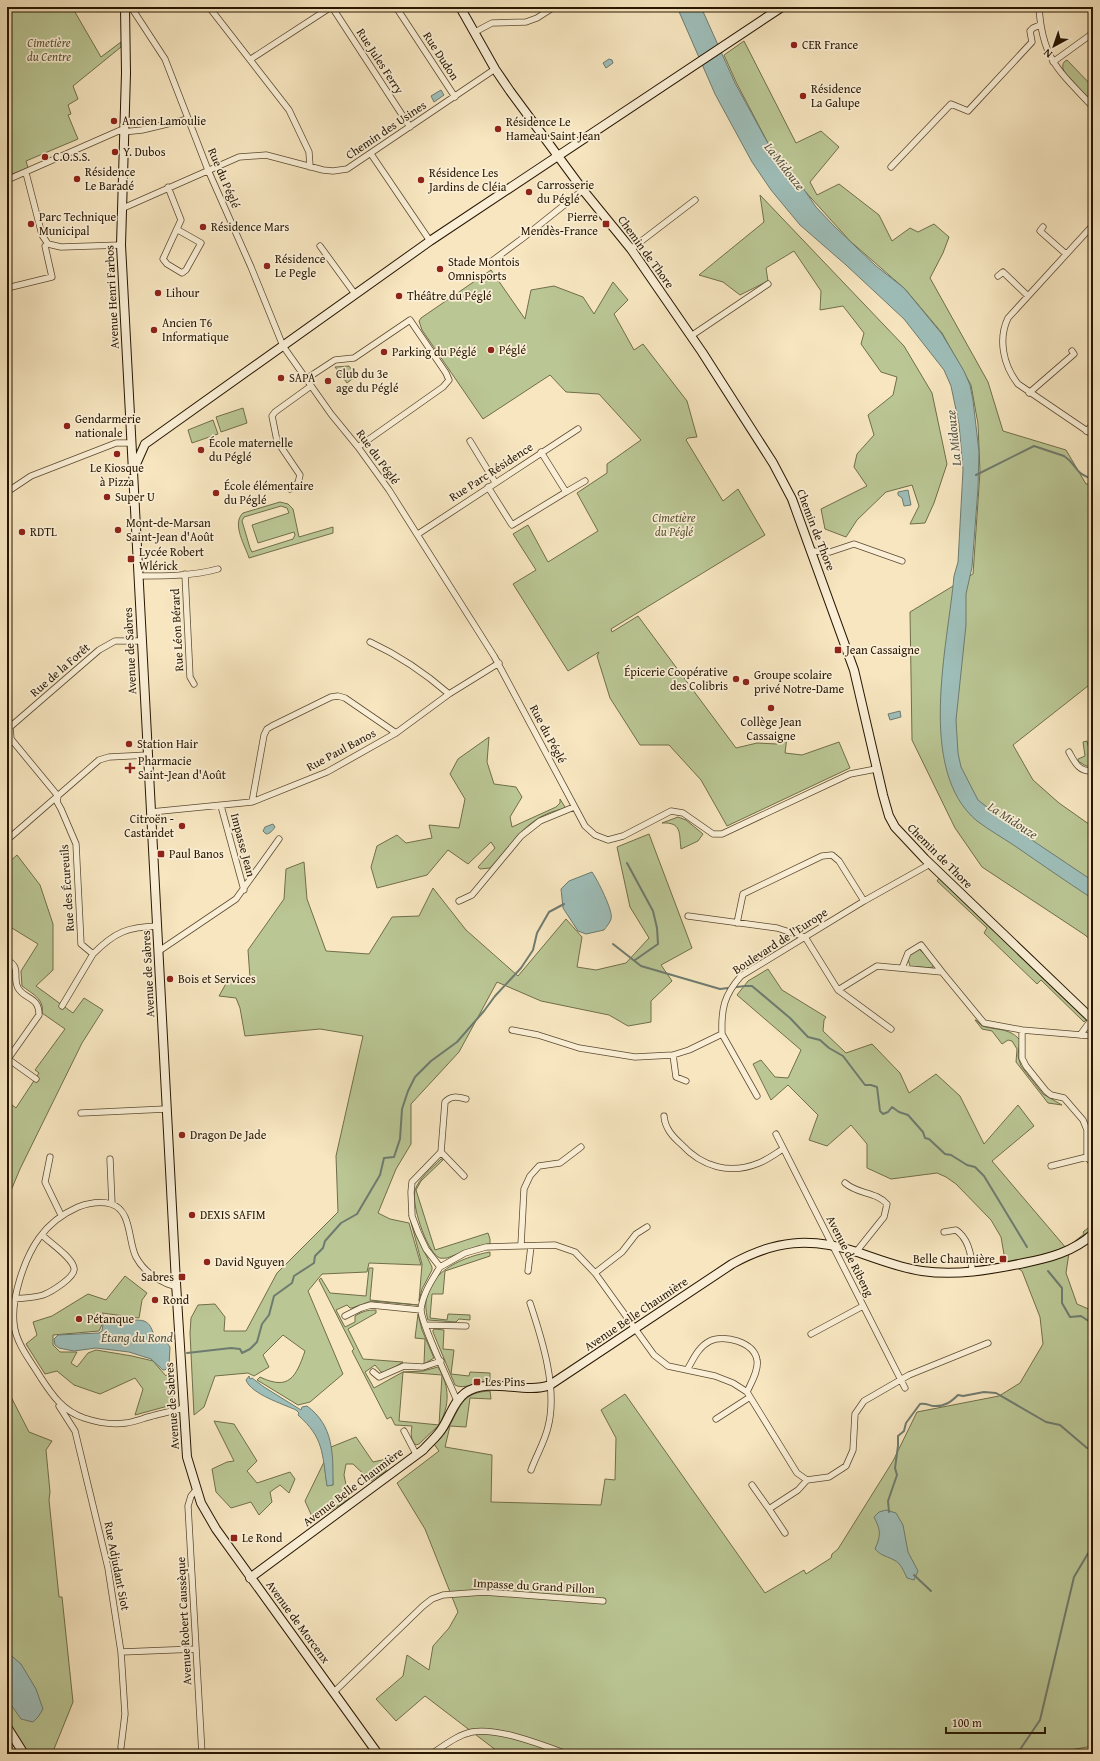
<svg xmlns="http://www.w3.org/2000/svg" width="1100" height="1761" font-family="'Gentium Book Plus',serif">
<rect width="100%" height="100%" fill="#f7e6c0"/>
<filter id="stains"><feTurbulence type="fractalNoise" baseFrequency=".005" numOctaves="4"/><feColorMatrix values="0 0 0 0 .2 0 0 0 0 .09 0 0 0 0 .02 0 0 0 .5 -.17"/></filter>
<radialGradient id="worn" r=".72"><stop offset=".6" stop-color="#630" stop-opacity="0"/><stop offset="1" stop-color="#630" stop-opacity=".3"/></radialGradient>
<path fill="#bac694" stroke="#706e4a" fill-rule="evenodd" d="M15 7H72L101 57 121 42V47L73 86 78 99 68 105 71 114 68 115 78 139 26 161 28 168 7 176V13Z
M744 41 796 143 821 131 839 147 810 182 817 195 839 184 879 215 892 241 910 228 918 232 934 224 949 237 943 253 930 278 988 382 1003 431 1066 450 1086 484H1093V682L1013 745 1033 780 1059 803 1093 827V942L1085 935 982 867 955 828 912 740 910 612 973 574 980 472 978 424 971 385 942 333 905 289 850 241 802 188 769 145 736 82 724 55Z
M1067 60 1093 87V103L1064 72C1062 67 1062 62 1067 60Z
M760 195 904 346 932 393 947 464 934 503 925 523 910 524 919 506 912 485 886 492 857 520 846 537 825 529 821 509 867 486 854 467 857 454 874 435 868 415 893 395 897 377 881 372 861 344 864 333 843 306 820 310 821 291 794 251 766 268 768 281 740 295 723 282 699 275 764 222Z
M491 270 525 319 531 290 554 286 583 297 594 314 613 282 628 300 614 314 634 350 643 344 687 401 697 437 688 438 686 440 723 501 738 489 765 535 611 629 612 632 638 616 736 748 757 743 777 744 781 739 787 737 785 753 802 755 839 742 850 768 727 826 701 780 669 745H640L610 698 597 656 599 652 568 671 513 584 536 570 513 534 528 525 548 562 598 531 577 493 607 473V464L641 440 599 394 566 392 550 375 483 419 422 330 419 321 421 318Z
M349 366 356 376 347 383 335 367Z
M243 408 247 423 221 432 216 417Z
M213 420 218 434 192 443 188 430Z
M280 502 288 504 293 509 299 537 333 527V533L249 558C246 547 231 524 243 513ZM281 506 287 508 289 513 252 525 258 543 294 532 295 535 293 539 252 552 250 548 242 521 244 517Z
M489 737 487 762 494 784 516 787 522 797 510 817 512 827 556 807 560 803V799L565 807 563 809C526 816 514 843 490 868L480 869 478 867 495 848 491 842 468 864 448 850 427 875 377 888 371 867 377 846 397 835 406 843 432 838 429 825 459 828 465 799 450 774 458 759Z
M1087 741 1093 766H1086L1078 761V759L1085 756 1083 742Z
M678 817 686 820 703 834 698 841 681 849C679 833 682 822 662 823Z
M649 834 692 948 661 965 672 981 651 1001V1022L628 1026 609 1015 541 1001 497 982 459 1052 411 1104V1144L396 1169 378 1213 390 1219 409 1223 421 1265 369 1263 367 1272 322 1274 308 1291 343 1374 310 1402 298 1405 257 1380 260 1377C289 1391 296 1377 305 1351L283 1335 263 1355 269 1367 254 1376 248 1373 215 1376 204 1407 194 1415 190 1333 191 1318 198 1305 215 1304 225 1317 224 1331H246L277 1273 338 1212 336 1156 363 1036 320 1029 245 1036 240 1008 236 998 219 996 228 980 250 978 248 950 284 899 286 869 304 862 307 899 326 951 369 954 392 917 419 916 433 888 466 930 518 976 566 919 582 937 577 967 596 970 626 963 649 938 630 907 617 847Z
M17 855 40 885 53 924V970L36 986 73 1013 84 998 103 1010 82 1043 20 1169 7 1200V1101L16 1108 39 1073 35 1070 65 1029 42 1013C45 999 31 993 22 986L21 971 38 944 7 925V864Z
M940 877 1087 1019 1084 1022 1041 980 1037 984 984 933 987 928 937 881Z
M919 949 934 964 932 968 910 966 908 959 911 953Z
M768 969 782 990 826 1017 824 1020 823 1031 846 1053 872 1044 900 1073 909 1093 936 1074 960 1096 984 1144 1018 1105 1034 1126 992 1161 1066 1248 1084 1234 1083 1232 1093 1224V1228L1070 1246 1066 1273 1077 1304 1093 1311V1746L1047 1754H501L425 1696 396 1721 376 1699 403 1676 407 1655 429 1670 433 1646 449 1628 458 1612 425 1529 397 1483 439 1451 434 1444C440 1438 446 1432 450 1425 461 1404 464 1392 490 1391L491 1399 470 1398 466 1427 450 1426 445 1447 492 1455 491 1502 601 1505 605 1479 615 1480 616 1438 601 1410 625 1394 765 1593 804 1570 806 1574 831 1558 832 1554 838 1549 893 1461 917 1412 999 1396 1020 1383 1043 1344 1040 1317 1022 1271 1005 1260 1001 1237 991 1220 956 1184 946 1177 937 1173 891 1179 867 1168V1144L851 1125 827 1146 809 1140 818 1115 788 1085 771 1100 753 1064 761 1060 775 1077 788 1078 801 1050 737 995 748 981Z
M975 1020H976L982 1026C998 1031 1008 1027 1020 1040L1018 1056 1021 1066 1043 1094 1062 1105 1048 1103 1016 1062 1017 1049 1012 1041 1008 1040 1002 1044 992 1031 982 1029Z
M441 1159H444L421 1181 416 1190 435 1250 488 1233 490 1239V1244L478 1246 447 1258C444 1258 440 1259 438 1257 426 1249 411 1204 415 1190 419 1178 432 1168 441 1159Z
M409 1215 416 1235 432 1267V1270L422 1289 419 1301 422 1264Z
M490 1252V1256L445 1271 443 1294H432L430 1318 447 1320 448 1314 470 1315V1320L459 1319 456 1322 428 1320C416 1278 456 1258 490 1252Z
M369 1268H373L370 1300 418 1305 371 1301 352 1308H350L347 1305 336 1310 345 1327 355 1322V1316C363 1311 368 1310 376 1310V1313L348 1329 363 1359 403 1362 385 1373 381 1372 375 1365 365 1372 374 1388 403 1372 399 1421 439 1425 419 1444 416 1445C410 1439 411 1433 412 1426L395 1425 391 1417 387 1419 352 1351 354 1349 319 1280 321 1278 330 1293 366 1296Z
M125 1276 147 1293 142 1300 139 1318 102 1313 105 1318 99 1331 53 1335V1345L60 1352H77L71 1363 77 1367 88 1353 96 1350 132 1356 153 1361 166 1376 172 1366 174 1367V1394L168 1406 135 1415 143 1389 135 1378 100 1394 74 1385 57 1371 45 1374 26 1344 37 1335 33 1322 52 1316 88 1294 106 1300Z
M418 1314 422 1330 434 1358 424 1364 425 1339 415 1338Z
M435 1329 444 1330 443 1349 454 1350 451 1374 469 1376 470 1372 490 1373V1382C481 1382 462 1390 455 1385L433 1332V1330Z
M438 1367C450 1387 450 1405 439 1425L442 1375 403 1372 423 1371Z
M7 1389 29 1432 52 1441 46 1450 50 1492 49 1500 59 1597H62L73 1702 52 1754H35L14 1746 7 1752Z
M214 1421 234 1424 257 1461 247 1471 257 1483 290 1472 295 1479 289 1493 280 1485 270 1492 272 1502 259 1515 251 1502 231 1508 216 1492 212 1469 227 1462 234 1461Z
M356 1437 373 1462 387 1459 386 1471 371 1481 353 1464H346L344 1475 349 1499 314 1521 305 1501 324 1462 327 1485H333L331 1447Z"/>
<path fill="#9ebeb9" stroke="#6e7b6f" d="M677 7H701L735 83 782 169 803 188 816 207 834 226 876 266 904 288 942 334 964 371 970 385 973 400 979 452 978 488 972 567 966 594V625L956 720 958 753 961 767 978 800 1014 828 1093 881V899C1067 882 1041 864 1015 846 1003 838 989 830 977 821 916 770 948 645 954 576L958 562 963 470 959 424 951 386 944 370 904 319 846 265 800 225 771 190 752 162 715 94Z
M609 59 612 60 613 63 606 68 603 63Z
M441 90 444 95 434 102 431 96Z
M908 490 911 505 904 506 902 498 898 495V492Z
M900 711 901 717 890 720 888 714Z
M273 824 275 827C273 830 270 834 266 834L263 831 265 827Z
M592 872C597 879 614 912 611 919 610 923 606 927 604 930L586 934 578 931 563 908 561 889 569 881Z
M116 1320C123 1321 139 1319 144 1321 156 1326 149 1340 167 1343L170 1347 169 1366 165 1370H163L151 1359 129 1352 96 1348 74 1351 59 1348 55 1345 54 1339 58 1335 99 1333 102 1331 103 1324 107 1321Z
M249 1376 250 1379 252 1378 264 1387 301 1410 302 1407 307 1406C334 1426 333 1454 333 1485L327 1486C322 1453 324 1438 298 1415L299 1413 296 1410C283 1404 251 1394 246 1380Z
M886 1510 896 1513 903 1525 908 1552 918 1571 914 1580 907 1578C904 1572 901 1563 894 1560 887 1556 881 1556 875 1549 881 1535 881 1531 874 1517L879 1512Z
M7 1652 21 1664 36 1689 43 1709 38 1717 33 1722 21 1719 7 1699Z"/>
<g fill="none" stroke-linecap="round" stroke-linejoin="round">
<path stroke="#6e7b6f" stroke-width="2" d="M976 475 1034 446 1064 456C1078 465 1073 473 1093 479
M627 863 653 911 657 928 658 944 635 960
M613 944 641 966 720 989 745 986H752L790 1018 808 1037 820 1040 829 1048 843 1056 865 1085H871L877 1087 880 1111 883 1114 888 1112 892 1107 899 1112 908 1115 923 1132 925 1138 929 1139 945 1154 951 1155 967 1165 975 1167 984 1176 1027 1247
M1048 1271 1062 1288V1303L1070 1317 1081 1316 1093 1324
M187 1353 231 1348 240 1349 242 1353 250 1349 257 1342 262 1324 269 1315 274 1296 292 1283 294 1276 314 1263 315 1256 323 1248 325 1241 341 1223 357 1214 380 1175 384 1158 394 1157 400 1139 402 1109 408 1091 415 1077 431 1061 457 1042 484 1011 495 996 521 968 533 950 537 933 549 912 564 904
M889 1512 888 1501 897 1475 895 1468 898 1446V1436L904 1431 906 1423 920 1404C926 1403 928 1405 933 1406 944 1407 951 1402 958 1395L963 1396 984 1392 996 1393 1046 1422 1060 1425 1087 1448H1093
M914 1575 931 1591
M1017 1754 1040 1720 1074 1577 1093 1545"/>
<g stroke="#5b4a30" stroke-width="7">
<path id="street" d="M131 7 165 59 208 170 251 267 283 346 331 414 358 447 389 490 494 656 585 826 595 835 608 840 623 836 671 811 683 813 713 834H722L850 774 876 769
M209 7 289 110 309 152 310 167
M332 7 410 127
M396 7 455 97
M1039 7C1042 59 1059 71 1093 107
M475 32 492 23 526 22 537 18 554 7
M251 59 331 7
M1053 62 1093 33
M123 132 142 130 188 119
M371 154 430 241
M891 167 951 104 968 111 1032 42 1030 31 1033 28 1040 25
M26 173 42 235 48 244 61 247 121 245
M7 180 123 129
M168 187 181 220 163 259 167 264 182 273 186 270 201 243 178 230
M121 209 239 157 266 155 323 170 333 171 347 169 495 69
M1093 225 1008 318C998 339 1003 365 1018 384L1093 435
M1043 227 1040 231 1066 254
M1089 230 1093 235
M320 246 355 294
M631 249 695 200
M488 264 523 238 583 190
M998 276 1003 272 1028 296
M7 288 52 277 45 246 48 244
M691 336 768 284
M306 379 335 360 354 358 410 320 446 373 449 380 443 387 358 447
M1029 393 1074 354 1072 351
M1086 431 1093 425
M470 441 495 482
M488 487 512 525 566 492 541 452
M290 489 298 483 300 475 277 441 272 416 275 412 311 386
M7 492 31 476 116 443H131
M566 492 585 481
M418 534 578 429
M812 551 830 552 854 544 902 561
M185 574 190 677 194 684
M138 576C165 576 193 576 218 569
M370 642C398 655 426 674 449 694
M1069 752C1075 763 1079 772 1093 771
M58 796 11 739 10 727 99 650 115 641H142
M58 796 57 802 61 809 76 844 81 944 93 954C115 932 127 927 158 926
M252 802 264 735 267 729 272 726 331 697 338 696 345 698 396 733
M221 806 244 890
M151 812 252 802 327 772 396 733 449 694 499 663
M7 840 99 760 109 757 148 755
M459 901 472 895 521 836 540 821 574 807
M688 916 777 928 805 937 838 990 891 1029
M737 923 743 894 822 856 832 855 839 861 864 901
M159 951 236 899 279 839
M7 960C22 968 12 977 18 988 25 1000 39 996 39 1015L8 1059 7 1058
M902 968 908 953 921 945 942 972
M838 990 877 966 942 972 984 1023 1022 1030 1093 1036
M62 1006 93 954
M512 1030 538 1035 579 1048 635 1057 673 1055 689 1050 722 1034C721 1009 724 995 741 976L864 901 930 864
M1022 1030V1058L1026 1066 1046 1091 1051 1095 1064 1098 1083 1120 1087 1130V1157L1093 1164
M722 1034 757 1096
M1080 1035 1092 1019
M673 1055 676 1077 686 1081
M8 1059 36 1079
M81 1113 166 1109
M664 1116C665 1128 672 1136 681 1144 702 1167 730 1175 759 1163 767 1160 775 1154 783 1149
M776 1134 905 1388
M441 1152 464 1176
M50 1157 45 1182 61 1215
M110 1159 112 1204
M1051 1166 1087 1157
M845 1183C859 1195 875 1191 887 1204L884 1217 856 1252
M944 1232 956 1230C969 1239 972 1257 972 1272
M521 1245 524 1189 530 1176 539 1166 560 1163 581 1147
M440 1267 465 1253 486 1247 555 1245 575 1252 595 1273 654 1355 668 1366 715 1376 733 1383 747 1392 797 1473 807 1480 829 1477 846 1466 853 1450 855 1414 864 1401 909 1375 988 1343
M528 1271 531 1246
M595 1273 622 1252 636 1234 647 1227
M176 1287C160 1282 144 1272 136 1257 128 1242 132 1210 111 1204 100 1201 89 1203 78 1207 62 1214 49 1224 39 1238 24 1259 11 1299 14 1324 16 1344 31 1361 41 1378 52 1395 63 1411 84 1418 96 1422 113 1425 126 1423 134 1422 144 1418 152 1416 162 1413 174 1411 184 1408
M15 1299C24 1298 34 1298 43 1295 51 1292 76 1277 74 1268 72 1257 50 1243 42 1235
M530 1303C542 1339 558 1389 548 1427 545 1441 536 1456 531 1470
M345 1316 361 1308 371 1305 421 1310
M425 1325 466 1326
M811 1334 863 1306
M687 1370C693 1360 698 1347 710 1341 724 1334 754 1342 757 1360 759 1370 751 1383 747 1392
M373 1372 379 1377 404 1366 423 1367 441 1361
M457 1401C451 1385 420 1322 421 1309 423 1293 432 1280 440 1267L426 1249 418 1232 412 1216 411 1192 412 1182 441 1152 445 1102C451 1095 458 1097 466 1099
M59 1406 75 1431 108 1568 121 1652 125 1714 121 1747
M716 1419 750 1397
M404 1431 416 1454
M752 1485 769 1509
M196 1490 191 1496 188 1506 202 1754
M785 1533 769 1509 798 1490 807 1480
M121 1652 196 1649
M334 1692 423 1606 432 1599 443 1595 484 1592 603 1601
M431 1754C444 1746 457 1735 472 1732 497 1727 543 1745 567 1754"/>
</g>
<g stroke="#271600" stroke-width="10">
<path id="secondary" d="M125 7 126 73 121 245 176 1283 187 1457 201 1503 216 1529 378 1754
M460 7 495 69 510 91 583 190 631 249 702 352 773 463 792 499 854 670 883 795 889 816 895 827 925 859 1093 1020
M145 444 430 241 782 7
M133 471 145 444
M250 1578 423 1450C430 1442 438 1436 443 1427 450 1416 454 1401 465 1393 490 1376 523 1395 550 1385L732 1264C775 1240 810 1237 857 1252 878 1259 900 1268 922 1271 956 1276 990 1270 1024 1263 1049 1258 1073 1252 1093 1234
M7 1727 24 1754"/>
</g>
<use href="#street" stroke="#faefd6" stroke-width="5.5"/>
<use href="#secondary" stroke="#faefd6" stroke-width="8"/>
</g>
<g fill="#8f2418" stroke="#faefd6" stroke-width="1.5">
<circle cx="794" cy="45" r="4"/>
<circle cx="803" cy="96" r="4"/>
<circle cx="114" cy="121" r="4"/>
<circle cx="498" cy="129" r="4"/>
<circle cx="115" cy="152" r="4"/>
<circle cx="45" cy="157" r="4"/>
<circle cx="77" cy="179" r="4"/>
<circle cx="421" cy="180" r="4"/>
<circle cx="529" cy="192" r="4"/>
<circle cx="31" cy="224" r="4"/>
<rect x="602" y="220" width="8" height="8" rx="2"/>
<circle cx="203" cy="227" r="4"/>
<circle cx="267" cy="266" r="4"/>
<circle cx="440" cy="269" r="4"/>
<circle cx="158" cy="293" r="4"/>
<circle cx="399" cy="296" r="4"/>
<circle cx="154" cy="330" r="4"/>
<circle cx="491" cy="350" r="4"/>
<circle cx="384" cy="352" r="4"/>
<circle cx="281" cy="378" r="4"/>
<circle cx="328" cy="381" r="4"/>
<circle cx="67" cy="426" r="4"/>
<circle cx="201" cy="450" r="4"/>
<circle cx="117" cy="454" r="4"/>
<circle cx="216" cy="493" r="4"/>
<circle cx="107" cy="497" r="4"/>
<circle cx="118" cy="530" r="4"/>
<circle cx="22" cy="532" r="4"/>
<rect x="127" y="555" width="8" height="8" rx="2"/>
<rect x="834" y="646" width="8" height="8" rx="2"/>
<circle cx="736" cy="679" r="4"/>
<circle cx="746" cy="682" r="4"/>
<circle cx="771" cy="708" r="4"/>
<circle cx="129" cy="744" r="4"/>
<path d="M128 762h4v4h4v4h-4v4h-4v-4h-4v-4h4z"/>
<circle cx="182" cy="826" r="4"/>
<rect x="157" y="850" width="8" height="8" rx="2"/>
<circle cx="170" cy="979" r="4"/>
<circle cx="182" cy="1135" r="4"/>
<circle cx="192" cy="1215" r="4"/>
<rect x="999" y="1255" width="8" height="8" rx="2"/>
<circle cx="207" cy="1262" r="4"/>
<rect x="178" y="1273" width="8" height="8" rx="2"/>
<circle cx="155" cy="1300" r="4"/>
<circle cx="79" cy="1319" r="4"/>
<rect x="473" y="1378" width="8" height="8" rx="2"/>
<rect x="230" y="1534" width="8" height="8" rx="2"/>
</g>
<g text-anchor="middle" stroke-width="3.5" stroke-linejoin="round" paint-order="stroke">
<g font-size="12" font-style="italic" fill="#5a5434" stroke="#faefd6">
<text x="49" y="47">Cimetière<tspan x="49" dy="14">du Centre</tspan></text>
<text x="674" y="522">Cimetière<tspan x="674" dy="14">du Péglé</tspan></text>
</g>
<g font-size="12" fill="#271600" stroke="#faefd6" text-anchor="start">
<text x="802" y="49">CER France</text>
<text x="811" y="93">Résidence<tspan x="811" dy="14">La Galupe</tspan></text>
<text x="122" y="125">Ancien Lamoulie</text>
<text x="506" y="126">Résidence Le<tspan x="506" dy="14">Hameau Saint Jean</tspan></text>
<text x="123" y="156">Y. Dubos</text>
<text x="53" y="161">C.O.S.S.</text>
<text x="85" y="176">Résidence<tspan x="85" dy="14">Le Baradé</tspan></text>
<text x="429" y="177">Résidence Les<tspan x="429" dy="14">Jardins de Cléia</tspan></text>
<text x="537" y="189">Carrosserie<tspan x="537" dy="14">du Péglé</tspan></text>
<text x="39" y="221">Parc Technique<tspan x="39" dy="14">Municipal</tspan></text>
<text x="598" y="221" text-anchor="end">Pierre<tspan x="598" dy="14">Mendès-France</tspan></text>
<text x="211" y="231">Résidence Mars</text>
<text x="275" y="263">Résidence<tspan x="275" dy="14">Le Pegle</tspan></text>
<text x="448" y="266">Stade Montois<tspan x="448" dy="14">Omnisports</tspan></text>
<text x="166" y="297">Lihour</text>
<text x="407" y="300">Théâtre du Péglé</text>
<text x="162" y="327">Ancien T6<tspan x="162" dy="14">Informatique</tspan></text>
<text x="499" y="354">Péglé</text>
<text x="392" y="356">Parking du Péglé</text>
<text x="336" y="378">Club du 3e<tspan x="336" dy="14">age du Péglé</tspan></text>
<text x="289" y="382">SAPA</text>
<text x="75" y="423">Gendarmerie<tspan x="75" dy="14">nationale</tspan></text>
<text x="209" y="447">École maternelle<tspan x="209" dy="14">du Péglé</tspan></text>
<text x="117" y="472" text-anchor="middle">Le Kiosque<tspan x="117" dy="14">à Pizza</tspan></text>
<text x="224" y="490">École élémentaire<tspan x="224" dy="14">du Péglé</tspan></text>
<text x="115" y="501">Super U</text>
<text x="126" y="527">Mont-de-Marsan<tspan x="126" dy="14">Saint-Jean d'Août</tspan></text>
<text x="30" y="536">RDTL</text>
<text x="139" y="556">Lycée Robert<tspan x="139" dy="14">Wlérick</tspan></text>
<text x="846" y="654">Jean Cassaigne</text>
<text x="728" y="676" text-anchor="end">Épicerie Coopérative<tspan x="728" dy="14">des Colibris</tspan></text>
<text x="754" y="679">Groupe scolaire<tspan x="754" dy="14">privé Notre-Dame</tspan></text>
<text x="771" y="726" text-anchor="middle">Collège Jean<tspan x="771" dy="14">Cassaigne</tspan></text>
<text x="137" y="748">Station Hair</text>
<text x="138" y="765">Pharmacie<tspan x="138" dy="14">Saint-Jean d'Août</tspan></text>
<text x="174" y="823" text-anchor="end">Citroën -<tspan x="174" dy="14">Castandet</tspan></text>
<text x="169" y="858">Paul Banos</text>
<text x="178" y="983">Bois et Services</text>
<text x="190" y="1139">Dragon De Jade</text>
<text x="200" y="1219">DEXIS SAFIM</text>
<text x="995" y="1263" text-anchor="end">Belle Chaumière</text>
<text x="215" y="1266">David Nguyen</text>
<text x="174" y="1281" text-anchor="end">Sabres</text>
<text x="163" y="1304">Rond</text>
<text x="87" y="1323">Pétanque</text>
<text x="485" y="1386">Les Pins</text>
<text x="242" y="1542">Le Rond</text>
</g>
<g font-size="12" fill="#271600" stroke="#faefd6">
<text transform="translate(441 56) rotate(57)" y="4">Rue Dudon</text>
<text transform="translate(380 61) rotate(57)" y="4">Rue Jules Ferry</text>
<text transform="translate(386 130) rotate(-34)" y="4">Chemin des Usines</text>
<text transform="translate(224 178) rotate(67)" y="4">Rue du Péglé</text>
<text transform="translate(646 252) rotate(54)" y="4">Chemin de Thore</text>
<text transform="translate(112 297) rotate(-93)" y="4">Avenue Henri Farbos</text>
<text transform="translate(378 457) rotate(54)" y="4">Rue du Péglé</text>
<text transform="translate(491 472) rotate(-33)" y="4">Rue Parc Résidence</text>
<text transform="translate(816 530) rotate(69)" y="4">Chemin de Thore</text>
<text transform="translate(177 630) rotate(-93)" y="4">Rue Léon Bérard</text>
<text transform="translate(130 651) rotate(-93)" y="4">Avenue de Sabres</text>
<text transform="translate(60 670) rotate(-41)" y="4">Rue de la Forêt</text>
<text transform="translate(548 734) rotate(62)" y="4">Rue du Péglé</text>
<text transform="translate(341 750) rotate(-28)" y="4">Rue Paul Banos</text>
<text transform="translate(243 845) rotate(75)" y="4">Impasse Jean</text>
<text transform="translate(940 856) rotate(45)" y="4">Chemin de Thore</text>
<text transform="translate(67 888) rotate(-94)" y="4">Rue des Écureuils</text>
<text transform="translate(780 941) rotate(-33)" y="4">Boulevard de l'Europe</text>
<text transform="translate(148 974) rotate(-93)" y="4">Avenue de Sabres</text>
<text transform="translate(850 1256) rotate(63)" y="4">Avenue de Ribeng</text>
<text transform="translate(636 1314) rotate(-34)" y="4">Avenue Belle Chaumière</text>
<text transform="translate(172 1406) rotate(-94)" y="4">Avenue de Sabres</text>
<text transform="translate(353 1487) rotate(-37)" y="4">Avenue Belle Chaumière</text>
<text transform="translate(117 1566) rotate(79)" y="4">Rue Adjudant Siot</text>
<text transform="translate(534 1586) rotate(3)" y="4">Impasse du Grand Pillon</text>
<text transform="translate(184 1621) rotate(-93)" y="4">Avenue Robert Caussèque</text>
<text transform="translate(298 1622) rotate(54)" y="4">Avenue de Morcenx</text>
</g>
<g font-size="13" font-style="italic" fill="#515141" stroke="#faefd6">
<text transform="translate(785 166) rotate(52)" y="5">La Midouze</text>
<text transform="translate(953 438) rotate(-96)" y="5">La Midouze</text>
<text transform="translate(1013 820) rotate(33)" y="5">La Midouze</text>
<text x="137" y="1342">Étang du Rond</text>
</g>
</g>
<rect width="1100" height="1761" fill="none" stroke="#f7e6c0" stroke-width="24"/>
<rect x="8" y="8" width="1084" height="1745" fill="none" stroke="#271600" stroke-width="2"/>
<rect x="12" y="12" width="1076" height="1737" fill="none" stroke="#271600"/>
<g transform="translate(1054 46) rotate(220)" stroke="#faefd6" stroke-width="3" paint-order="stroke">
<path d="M0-3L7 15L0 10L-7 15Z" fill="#271600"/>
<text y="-6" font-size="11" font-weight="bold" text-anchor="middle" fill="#271600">N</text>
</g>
<path d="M946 1727v6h99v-6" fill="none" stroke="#271600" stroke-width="2"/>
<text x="952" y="1727" font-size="12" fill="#271600" stroke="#faefd6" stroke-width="3" paint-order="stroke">100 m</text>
<rect width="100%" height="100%" filter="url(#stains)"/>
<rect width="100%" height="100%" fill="url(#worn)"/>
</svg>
